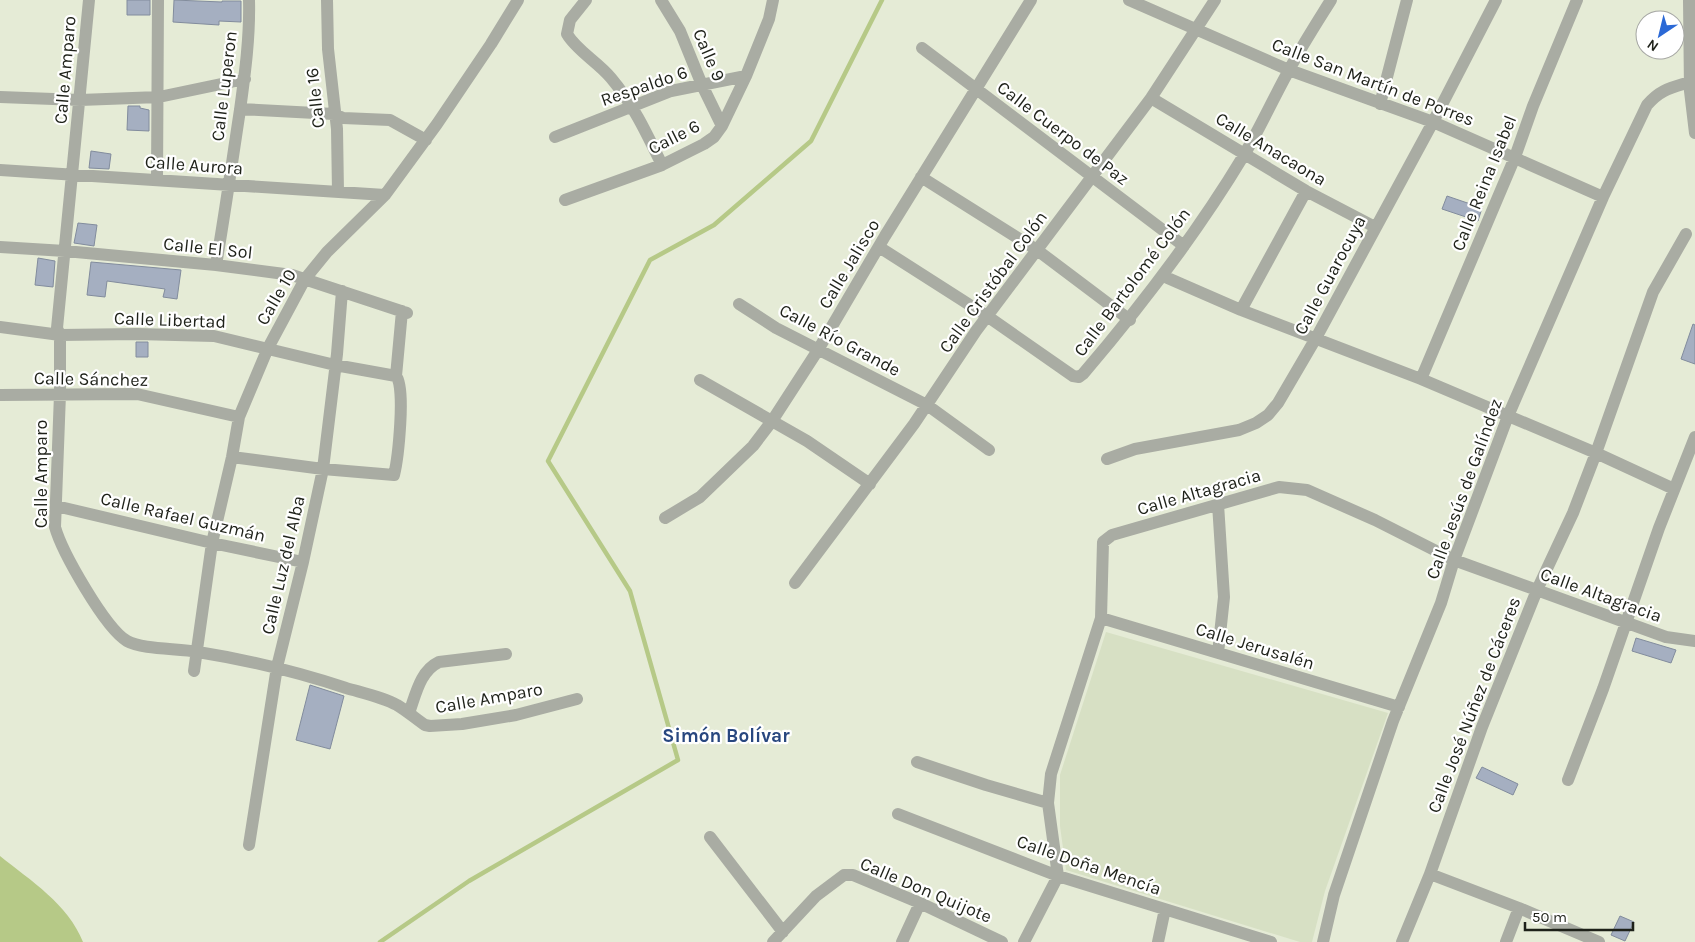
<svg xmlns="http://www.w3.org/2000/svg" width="1695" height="942" font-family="Karla,sans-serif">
<rect width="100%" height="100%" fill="#e5ebd6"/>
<path fill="#d7e0c4" d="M1106 632 1388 713 1325 891 1312 942H1300L1066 870 1060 826V775Z"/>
<path fill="#b6c987" d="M0 856C31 881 68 904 83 942H0Z"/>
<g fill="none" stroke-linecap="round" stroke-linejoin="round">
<path stroke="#b6c987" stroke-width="4.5" d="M380 942 469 881 678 760 630 591 548 461 650 260 714 225 811 141 882 0"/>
</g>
<path fill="#a5afc1" stroke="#828c9d" d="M127 0H150V15H127Z
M174 0 222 2V1H241V22L219 21V25L173 22Z
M128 106H140V108L149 110V131L127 130Z
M91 151 111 154 109 169 89 168Z
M1447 196 1482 208 1478 221 1442 209Z
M78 223 97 225 94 246 74 243Z
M38 258 55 261 53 287 35 285Z
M91 262 181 270 177 299 163 297 165 289 107 281 105 297 87 295Z
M1693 324 1695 325V364L1681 359Z
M136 342H148V357H136Z
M1636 638 1676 650 1671 663 1632 651Z
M310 685 344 696 330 749 296 740Z
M1482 767 1518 784 1513 795 1476 778Z
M1620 916 1634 922 1625 941 1611 935Z"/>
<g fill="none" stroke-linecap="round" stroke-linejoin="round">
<path stroke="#a9aca3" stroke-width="12" d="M89 0 57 328 60 335V394L55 527C62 552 105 628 127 641 143 650 179 648 198 652 248 660 298 672 346 688 363 693 382 697 397 705 407 711 415 718 425 725L430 726 462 724 516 715 577 699
M327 0 328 49 337 129 338 192
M586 0 570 20 567 34C577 51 598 62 611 78 633 104 647 134 662 165
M661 0 680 31 702 85 722 126
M1129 0 1289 70 1433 122 1603 197
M1689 0 1690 91 1695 133
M922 48 1184 246
M0 97 80 100 159 97 245 79
M1151 98 1306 191 1375 227
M1380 104 1407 0
M240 109 334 114 343 118 390 120 426 140
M555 137 671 91 746 76
M0 170 385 195
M921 177 1037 250 1130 320
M157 180 158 0
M565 200 662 165 704 144 714 137 722 126 746 76 769 19 773 0
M0 247 65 251 216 265 292 275 407 313
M879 247 987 316 1073 376 1079 377 1083 374C1142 305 1197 233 1244 155 1260 128 1273 99 1288 72 1301 47 1316 24 1331 0
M216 265C225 213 232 162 240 110 245 73 250 37 249 0
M1163 276 1241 310 1421 379 1596 453 1674 489
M739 304 776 328 927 405 989 450
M1241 310 1306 191
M0 327 60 335 137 334 214 336 335 365 396 376
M1421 379 1515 157 1533 106 1577 0
M700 380 807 441 870 484
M0 395 137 394 239 417
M232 457 323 469 394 475C398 459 406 387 396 376L402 311
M1107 459 1135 449 1239 430 1256 423 1268 415 1278 403 1316 338 1433 122 1496 0
M56 506 212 543 303 562
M665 518 700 497 753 446 772 421 818 350 885 236 1031 0
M795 583 914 424 976 331 1151 98 1215 0
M1101 618 1399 707
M1218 653 1224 597 1218 504
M194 671 212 543 232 457 239 417 268 348 305 279 327 252 385 195 437 124 491 44 518 0
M409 713C416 694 420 671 439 662L506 654
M917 762 986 785 1048 803
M1568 780 1603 689 1659 528 1695 437
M898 814 1058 876 1271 942
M710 837 783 932
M249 845 277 667 303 562 323 469 337 354 342 291
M1430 874 1519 908 1599 942
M773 942 816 896 844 875H853L920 903 1002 942
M902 942 920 903
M1024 942 1058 876 1048 803 1051 774 1101 618 1103 542 1112 535 1279 487 1307 490 1375 520 1454 560 1666 637 1695 641
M1158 942 1165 909
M1323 942 1334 895 1393 721 1441 603 1454 560 1508 416 1603 197 1647 105C1661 89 1671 88 1690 82
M1402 942 1430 874 1482 727 1537 590 1573 513 1596 453 1653 292 1686 234
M1506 942 1519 908"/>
</g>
<g text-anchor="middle" stroke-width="4.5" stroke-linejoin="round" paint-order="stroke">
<g font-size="18" fill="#1e2119" stroke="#fff">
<text transform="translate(709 55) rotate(67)" y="6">Calle 9</text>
<text transform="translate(65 70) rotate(-85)" y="6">Calle Amparo</text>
<text transform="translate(1373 82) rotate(21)" y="6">Calle San Martín de Porres</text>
<text transform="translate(224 86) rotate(-83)" y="6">Calle Luperon</text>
<text transform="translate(644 86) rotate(-19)" y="6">Respaldo 6</text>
<text transform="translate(315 98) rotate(-96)" y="6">Calle 16</text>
<text transform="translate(1063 133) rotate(37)" y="6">Calle Cuerpo de Paz</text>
<text transform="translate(674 137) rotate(-27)" y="6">Calle 6</text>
<text transform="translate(1271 149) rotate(31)" y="6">Calle Anacaona</text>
<text transform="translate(194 165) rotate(4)" y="6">Calle Aurora</text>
<text transform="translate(1484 183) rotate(-68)" y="6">Calle Reina Isabel</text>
<text transform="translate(208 248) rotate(6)" y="6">Calle El Sol</text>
<text transform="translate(849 264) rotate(-59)" y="6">Calle Jalisco</text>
<text transform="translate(1330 275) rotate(-62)" y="6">Calle Guarocuya</text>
<text transform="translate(993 282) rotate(-54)" y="6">Calle Cristóbal Colón</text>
<text transform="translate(1132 282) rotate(-53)" y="6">Calle Bartolomé Colón</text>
<text transform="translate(276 297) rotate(-60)" y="6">Calle 10</text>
<text transform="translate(170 320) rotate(2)" y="6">Calle Libertad</text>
<text transform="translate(840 340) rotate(28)" y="6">Calle Río Grande</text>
<text transform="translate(91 379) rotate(1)" y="6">Calle Sánchez</text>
<text transform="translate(41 474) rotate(-90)" y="6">Calle Amparo</text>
<text transform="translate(1464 489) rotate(-70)" y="6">Calle Jesús de Galíndez</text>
<text transform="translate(1199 492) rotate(-16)" y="6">Calle Altagracia</text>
<text transform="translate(183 517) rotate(13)" y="6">Calle Rafael Guzmán</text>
<text transform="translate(283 565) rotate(-77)" y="6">Calle Luz del Alba</text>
<text transform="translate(1601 595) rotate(20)" y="6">Calle Altagracia</text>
<text transform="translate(1255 646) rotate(17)" y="6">Calle Jerusalén</text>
<text transform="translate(489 698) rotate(-10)" y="6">Calle Amparo</text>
<text transform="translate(1474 705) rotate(-69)" y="6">Calle José Núñez de Cáceres</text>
<text transform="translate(1089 865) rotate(19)" y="6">Calle Doña Mencía</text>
<text transform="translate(926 890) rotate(23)" y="6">Calle Don Quijote</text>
</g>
<g font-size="19" font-weight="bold" fill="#28477f" stroke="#fff">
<text x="726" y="742">Simón Bolívar</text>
</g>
</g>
<g transform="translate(1660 35) rotate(215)"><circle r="24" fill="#ffffff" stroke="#a5a6a3"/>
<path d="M0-4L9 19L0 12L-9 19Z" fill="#2b69d6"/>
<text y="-8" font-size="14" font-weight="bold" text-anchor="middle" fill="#1e2119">N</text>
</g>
<path d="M1525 922v8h108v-8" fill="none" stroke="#1e2119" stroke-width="2.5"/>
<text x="1532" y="922" font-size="15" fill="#1e2119" stroke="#ffffff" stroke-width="4" paint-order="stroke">50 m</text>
</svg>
